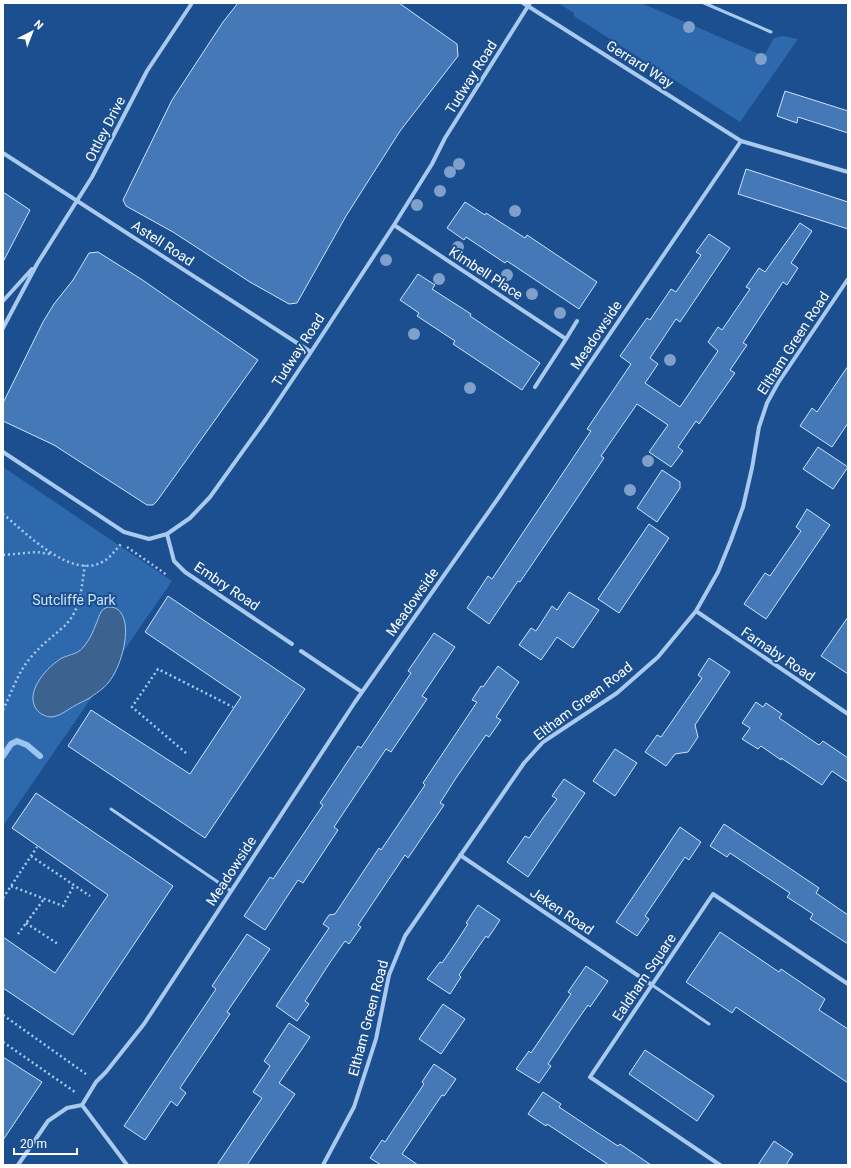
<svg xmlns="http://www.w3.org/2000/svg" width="851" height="1168" font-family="Roboto,sans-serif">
<rect width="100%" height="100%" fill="#1b4f8f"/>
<path fill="#2e69ad" d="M558 3H641L764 56 774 38 783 36 798 39 740 122 574 16V13Z
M3 467 172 581 3 826Z"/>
<path fill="#3c6290" stroke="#9cc4f0" d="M108 607C113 607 118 608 121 613 132 629 121 665 111 679 106 687 98 692 91 697 87 700 83 701 80 703 70 707 61 717 50 717 44 716 38 713 35 707 26 690 48 666 62 658 71 654 79 654 85 645 90 639 93 632 96 624 98 620 99 615 101 612 102 610 105 608 108 607Z"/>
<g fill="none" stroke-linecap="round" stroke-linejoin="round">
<path stroke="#9cc4f0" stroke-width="6" d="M3 756 11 744 17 741 27 745 40 756"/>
</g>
<path fill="#4478b7" stroke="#cfe3fa" d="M238 3H399L457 44 458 56 400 131 346 216 297 303 289 304 250 282 173 232 126 206 123 200 172 100 223 22Z
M785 91 848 111V133L798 117 797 123 777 116Z
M746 169 848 202V229L738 194Z
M3 192 30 210 3 262Z
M465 202 485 215 486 213 525 238 527 235 597 282 579 309 507 261 505 263 466 237 464 240 447 228Z
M800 223 812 231 791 263 798 268 787 285 783 282 743 343 747 345 730 370 735 373 699 424 696 421 678 447 683 451 671 467 649 452 668 425 637 404 601 456 604 458 567 513 520 582 518 581 489 624 467 608 488 576 492 579 591 431 587 429 631 364 620 356 647 318 650 320 671 289 676 292 701 255 696 252 709 234 730 248 680 322 676 319 650 358 658 364 645 383 680 407 718 351 708 342 718 327 722 330 750 289 746 287 759 268 765 272Z
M98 252 141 279 258 360 157 501 153 505H147L54 445 3 421V403L43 322 54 304 73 280 89 253Z
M418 274 435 285 432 289 471 314 470 316 540 363 522 390 453 344 455 341 417 316 419 313 400 300Z
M848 366V423L832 447 800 426 812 408 817 412Z
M818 447 848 467 833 489 803 469Z
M662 470 680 482V488L657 522 637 508Z
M807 509 830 525 766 619 744 604 765 573 770 576 801 531 796 527Z
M649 524 669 538 619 613 598 599Z
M569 592 599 610 573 648 557 637 541 660 519 645 531 628 536 631 552 606 557 610Z
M168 596 305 689 205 838 68 746 91 710 190 774 241 697 145 632Z
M848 617V674L821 656Z
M434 633 455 647 422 696 427 699 391 752 386 749 334 827 338 830 303 883 298 880 265 930 244 916 270 877 273 879 323 805 320 803 358 746 361 748 411 673 408 671Z
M709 658 730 672 695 725 698 737 688 752 675 754 666 766 645 752 657 735 661 737 702 678 698 675Z
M498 666 519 682 496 717 501 720 489 737 486 735 456 778 440 803 444 805 408 858 405 855 358 925 361 927 349 944 345 941 331 961 305 1001 309 1004 297 1021 276 1006 329 928 323 924 329 915 335 914 379 848 381 850 425 785 423 783 477 702 472 700 481 686 483 687Z
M756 702 763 707 766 703 782 714 779 718 819 745 823 741 848 758V782L832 771 822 785 781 758V760L761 746 758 749 742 739 750 728 742 723Z
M615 749 637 763 615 796 593 781Z
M564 779 585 793 528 877 507 862 525 836 529 838 543 818 557 799 552 796Z
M36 793 173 886 73 1035 3 988V937L55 973 108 895 12 828Z
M724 824 819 888 816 893 848 915V944L810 919 813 914 787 897 790 893 730 853 727 857 710 846Z
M680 827 701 842 689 860 685 857 645 916 649 919 637 936 616 922Z
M478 905 500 920 488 938 486 936 459 975 461 977 450 994 427 979 440 962 442 963 455 944 468 924 466 923Z
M720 932 779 972 781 969 825 999 819 1010 848 1029V1083L736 1007 732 1013 686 982Z
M247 934 270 949 227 1012 230 1014 180 1088 186 1093 177 1106 171 1101 145 1140 124 1126 216 989 212 986Z
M586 966 608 981 590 1007 588 1005 574 1025 548 1064 551 1066 539 1083 516 1069 529 1051 531 1053 571 994 568 992Z
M443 1004 465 1019 441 1054 419 1039Z
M289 1023 310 1037 279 1083 295 1094 247 1165H217L262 1098 253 1092 270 1066 264 1061Z
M645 1050 714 1096 697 1121 629 1074Z
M3 1057 42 1082 3 1140Z
M434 1064 456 1079 444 1096 442 1095 402 1154 418 1165H381L370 1158 382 1140 385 1142 424 1084 422 1082Z
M543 1092 561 1104 559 1107 598 1133 618 1146 620 1144 651 1165H609L547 1124 546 1126 528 1114Z
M774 1141 793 1154 786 1165H758Z"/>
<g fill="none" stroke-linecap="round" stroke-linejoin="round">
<path stroke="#a9c9ee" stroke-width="2.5" stroke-dasharray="2 3" stroke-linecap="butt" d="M3 514C26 533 72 581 104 561 111 557 116 549 122 543
M127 547 167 575
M3 555 37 552 50 554
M3 710C12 692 18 671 32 656 41 645 50 639 61 629 81 613 81 589 85 565
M186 753 132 707 158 669 233 707
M31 856 90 896
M11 886 63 906 74 885
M3 898 37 847
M26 923 58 944
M18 934 44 899
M3 1015 86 1074
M3 1042 75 1092"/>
<path stroke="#a9c9ee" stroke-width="3" d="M704 3 771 32
M111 809 231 891
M652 985 709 1024"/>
<path stroke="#a9c9ee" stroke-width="4" d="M523 3 741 141
M3 153 311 352
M394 225 566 339 577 321
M3 301 32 269
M3 328 37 264 92 177 147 71 192 3
M535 387 566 339
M3 452 124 532 149 539 167 534 190 518 210 497 266 419 311 352 394 225 432 164 445 138 530 3
M167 534 174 561 185 572 292 644
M696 611 848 714
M301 651 362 692
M460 855 652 985
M18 1165 48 1121 67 1108 82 1105
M127 1165 82 1105 96 1082 106 1072 144 1024 355 702 499 497 741 141 848 172
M323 1165 354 1107 376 1039 389 975 405 936 524 763 543 742 617 693 658 657 696 611 718 572 731 540 743 507 752 468 759 427 767 403 778 383 848 279
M720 1165 590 1077 713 894 848 984"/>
</g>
<g fill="#7ea0ca">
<circle cx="689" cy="27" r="6"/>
<circle cx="761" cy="59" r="6"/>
<circle cx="459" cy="164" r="6"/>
<circle cx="450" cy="172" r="6"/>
<circle cx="440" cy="191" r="6"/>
<circle cx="417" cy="205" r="6"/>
<circle cx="515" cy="211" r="6"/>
<circle cx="458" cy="247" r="6"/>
<circle cx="386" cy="260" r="6"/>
<circle cx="507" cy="275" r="6"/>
<circle cx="439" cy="279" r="6"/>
<circle cx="532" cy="294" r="6"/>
<circle cx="560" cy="313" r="6"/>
<circle cx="414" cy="334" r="6"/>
<circle cx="670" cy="360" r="6"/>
<circle cx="470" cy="388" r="6"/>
<circle cx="648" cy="461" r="6"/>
<circle cx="630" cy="490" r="6"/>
</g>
<g text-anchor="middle" stroke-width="4" stroke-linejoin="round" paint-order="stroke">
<g font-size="14" fill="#fff" stroke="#1b4f8f">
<text transform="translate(640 64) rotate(32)" y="5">Gerrard Way</text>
<text transform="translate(471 77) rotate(-58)" y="5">Tudway Road</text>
<text transform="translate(105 129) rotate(-63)" y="5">Ottley Drive</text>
<text transform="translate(163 243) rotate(33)" y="5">Astell Road</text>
<text transform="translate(486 273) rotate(33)" y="5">Kimbell Place</text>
<text transform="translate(596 335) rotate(-56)" y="5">Meadowside</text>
<text transform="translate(793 343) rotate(-57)" y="5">Eltham Green Road</text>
<text transform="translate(298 350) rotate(-57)" y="5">Tudway Road</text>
<text transform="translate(227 586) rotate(34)" y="5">Embry Road</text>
<text transform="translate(412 602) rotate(-55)" y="5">Meadowside</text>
<text transform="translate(778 654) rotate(34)" y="5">Farnaby Road</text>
<text transform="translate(583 701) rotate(-37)" y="5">Eltham Green Road</text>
<text transform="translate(231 871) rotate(-57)" y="5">Meadowside</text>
<text transform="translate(562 911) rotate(34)" y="5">Jeken Road</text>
<text transform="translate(644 977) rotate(-56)" y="5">Ealdham Square</text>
<text transform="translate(368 1018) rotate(-75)" y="5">Eltham Green Road</text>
</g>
<g font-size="14" fill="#cfe3fa" stroke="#1b4f8f">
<text x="74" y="605">Sutcliffe Park</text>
</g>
</g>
<rect width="851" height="1168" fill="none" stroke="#ffffff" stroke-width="8"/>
<g transform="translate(32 32) rotate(42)" stroke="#1b4f8f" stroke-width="3" paint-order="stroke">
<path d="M0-3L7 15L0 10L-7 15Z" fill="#ffffff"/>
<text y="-6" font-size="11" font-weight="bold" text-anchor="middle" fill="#ffffff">N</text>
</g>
<path d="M14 1148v6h63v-6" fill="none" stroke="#ffffff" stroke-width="2"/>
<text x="20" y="1148" font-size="12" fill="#ffffff" stroke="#1b4f8f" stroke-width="3" paint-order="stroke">20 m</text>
</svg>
